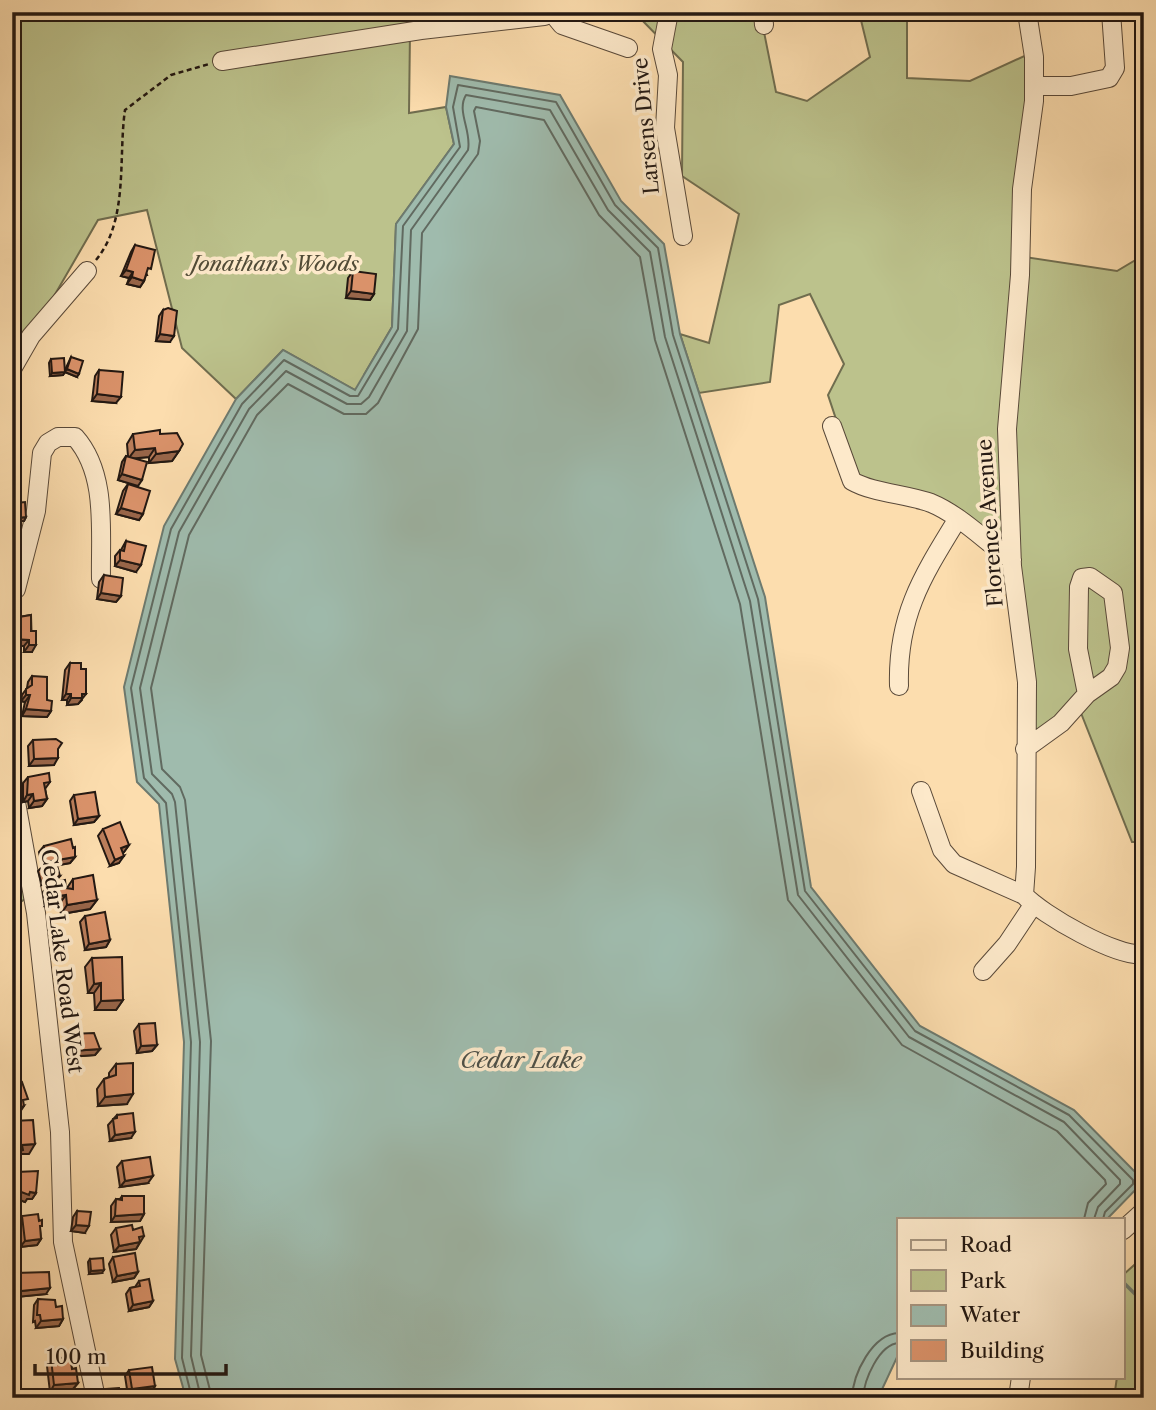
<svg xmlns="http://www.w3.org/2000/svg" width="1156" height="1410" font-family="'Libre Caslon Text',serif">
<rect width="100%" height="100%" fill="#fcddae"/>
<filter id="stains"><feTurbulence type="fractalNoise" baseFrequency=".00286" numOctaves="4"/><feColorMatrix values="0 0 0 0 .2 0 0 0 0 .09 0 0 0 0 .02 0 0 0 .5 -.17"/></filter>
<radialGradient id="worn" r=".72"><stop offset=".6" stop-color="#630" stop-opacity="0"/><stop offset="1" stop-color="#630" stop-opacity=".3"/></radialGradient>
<path fill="#bcc28c" stroke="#706d4f" stroke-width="2" d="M12 12H521L410 32 409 113 446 107 454 144 396 224 392 327 364 375 365 380 355 390 283 350 236 399 182 348 147 210 98 220 20 355 12 376Z
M634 12H760L776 92 807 101 870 57 859 12H907V78L970 81 1033 52 1018 256 1117 271 1144 255V842H1132L1079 708 1027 749 1011 560 932 501 855 476 828 395 844 364 810 294 779 305 770 382 699 393 680 334 709 343 739 214 682 176 683 62Z
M12 865 27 868 32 894 12 908Z
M1142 1258 1144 1398H1114L1117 1377H1123V1275Z"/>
<path fill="#9fbbad" stroke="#6d7a6f" stroke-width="2" d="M450 76 560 95 621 201 664 244 680 334 765 597 811 887 920 1026 1074 1110 1144 1181 1107 1219H899V1353L878 1398H186L175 1359 184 1042 159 804 137 782 124 687 164 526 236 399 283 350 355 390 392 327 396 224 454 144 446 107Z"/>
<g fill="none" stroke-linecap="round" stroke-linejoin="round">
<path stroke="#616a60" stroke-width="2" d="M192 1398 182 1358 191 1042 166 803 144 778 131 688 171 529 242 404 284 360 350 396H358L398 329 403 226 460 147 453 107 458 85 556 102 615 205 658 248 673 335 758 599 805 891 915 1031 1069 1115 1133 1180V1184L1105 1212 1103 1219
M201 1398 191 1356 200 1042 175 802 172 794 152 774 140 688 179 532 249 409 286 371 347 404H361L369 397 407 331 411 230 468 150C472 131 456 111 466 95L550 110 608 210 650 252 665 337 750 601 798 895 909 1037 1064 1122 1120 1180V1184L1098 1207 1094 1219
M212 1398 201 1355 211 1041 185 800 180 787 162 769 151 688 189 535 257 415 288 384 344 414H366L378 403 418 329 422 233 478 154 480 141 474 111 476 107 544 120 599 215 640 257 655 340 740 604 788 900 902 1045 1057 1131 1105 1180 1106 1184 1088 1203 1084 1219
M852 1398C853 1374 872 1334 899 1333
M863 1398C864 1380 879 1344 899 1343"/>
<path stroke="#6d7a6f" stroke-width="3.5" d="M1123 1282 1144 1303"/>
<g stroke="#594939" stroke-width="20">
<path id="minor" d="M669 12 662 49 668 75 665 128 683 236
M763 12 764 25
M1027 12 1034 57V101L1022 189 1020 275 1007 429 1012 566 1027 682 1026 867 1024 895C1041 914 1119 959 1144 954
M553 14 562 25 628 48
M222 61 421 30 544 16 555 12
M1034 86H1071L1109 78 1115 68 1111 12
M12 369 31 336 87 271
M832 426 852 481C873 493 906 494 931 503 960 515 986 542 1012 560
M12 590 16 589 36 511 42 453 48 443 58 437H75C108 474 100 532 101 579
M899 686C897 616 922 577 957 520
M1025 749 1061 723 1087 694 1111 677 1117 667 1120 648 1113 593 1090 577 1082 578 1079 587 1078 649 1087 694
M12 780 36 913 60 1132 63 1242 96 1398
M921 791 942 850 954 864 1024 895
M983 971 1007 944 1033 905
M1123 1230 1144 1211
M1018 1398 1021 1377"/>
</g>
<path stroke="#231812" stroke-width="2.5" stroke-dasharray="5 3.5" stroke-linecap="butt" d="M96 260C129 220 118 158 125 110L171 75 209 64"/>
<use href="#minor" stroke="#fde9ca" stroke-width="18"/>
</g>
<path fill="#bb7e5b" stroke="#231812" stroke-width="2" d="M135 245 147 275H146L144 281 140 287 127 284 129 278 121 276 131 252Z
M353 271 374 294 370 300 346 298 348 278Z
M163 310 170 342 156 341 159 316Z
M71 357 77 377 65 372 63 375 50 376 49 363 51 359 65 370Z
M99 370 116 403 92 401 95 376Z
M133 434H160L179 451 172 461 149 463V457L136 458 138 486 118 480 122 462 126 456H128L127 444Z
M128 484 143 514 139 520 116 514 123 491Z
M17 503 26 517 24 521H15L14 506Z
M126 541 136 572 115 566V556L120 550H121Z
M104 575 121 596 116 602 97 599 99 582Z
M31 615 32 652H24V646H12V627L19 617Z
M70 663 82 700 78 704 67 705V700H62L65 670Z
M32 676 47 700 51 711 47 717 22 716 25 702 21 701 22 695 27 688 28 682Z
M33 740 58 749 54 765 29 766 28 746Z
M28 777 50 782 45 789 47 799 42 806 29 808 28 801 23 802V783Z
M74 795 99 816 94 822 74 825 70 801Z
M103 829 129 845 124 852H122L119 863 110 866 98 836Z
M44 846 75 857 70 863 57 865 55 882 67 888 73 879 97 900 90 909 61 914 59 904 45 906 43 892 49 883 42 885 38 871 42 867 39 852Z
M85 916 110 940 106 947 85 950 80 922Z
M92 958 123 1000 116 1010H95L94 993H88L85 967Z
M139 1024 157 1045 152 1051 137 1053 134 1031Z
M71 1034 100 1049 95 1055 68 1057 67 1041Z
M116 1064 127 1104 98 1106 97 1089 104 1079 109 1077V1073Z
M117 1115 131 1138 110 1141 108 1125Z
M122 1161 148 1183 120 1187 117 1167Z
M17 1172 36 1193 32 1199H27L25 1202 12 1197 13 1178Z
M122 1196 144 1214 140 1221 111 1222V1206L116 1199H120Z
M77 1211 85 1233 71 1231 73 1217Z
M22 1216 40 1229 41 1239 37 1245 20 1247 18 1222Z
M116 1228 133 1230 144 1236 136 1249 114 1252 111 1235Z
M113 1257 138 1272 134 1278 113 1282 109 1264Z
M90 1259 102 1273 89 1274 88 1262Z
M15 1273 46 1294 16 1297 15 1289H12V1276Z
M139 1281 153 1301 149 1307 129 1311 126 1294 130 1288 135 1287Z
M38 1299 56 1307 63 1319 59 1326 36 1328 35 1321 33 1322 34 1305Z
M51 1359 72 1369 78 1383 73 1389 50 1392 47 1366Z
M129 1370 155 1386 151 1393 128 1396 125 1376Z"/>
<path fill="#99664a" stroke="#231812" stroke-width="2" d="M126 270 133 272 129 278 121 276Z
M132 277 144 281 140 287 127 284Z
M351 291 374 294 370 300 346 298Z
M160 334 174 336 170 342 156 341Z
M67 369 79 374 77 377 65 372 63 375 50 376 52 373 65 372Z
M97 394 121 397 116 403 92 401Z
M155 448 149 457 128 459 135 450Z
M179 451 172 461 149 463 156 454Z
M122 474 142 480 138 486 118 480Z
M121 508 143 514 139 520 116 514Z
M26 517 24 521H15L18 518Z
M120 560 141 565 136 572 115 566Z
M101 593 121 596 116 602 97 599Z
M13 639 29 640 24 646H12Z
M29 645H36L32 652H24Z
M66 694H71L67 700H62Z
M82 694H86L78 704 67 705 71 698Z
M26 695H30L25 702 21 701Z
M26 709 51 711 47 717 22 716Z
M58 758 54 765 29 766 34 759Z
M33 794 28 801 23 802 27 795Z
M47 799 42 806 29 808 34 801Z
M99 816 94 822 74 825 78 819Z
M129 845 124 852 116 855 121 848Z
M124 856 119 863 110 866 115 860Z
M75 857 70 863 44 868 43 866 46 862Z
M60 876 55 882 42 885 46 879Z
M66 895 59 904 45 906 52 897Z
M97 900 90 909 61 914 67 905Z
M110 940 106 947 85 950 89 944Z
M101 983 94 993H88L94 984Z
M123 1000 116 1010H95L101 1001Z
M157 1045 152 1051 137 1053 141 1046Z
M100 1049 95 1055 68 1057 72 1051Z
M133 1094 127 1104 98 1106 105 1097Z
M24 1106 20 1112 12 1115V1111Z
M135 1132 131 1138 110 1141 115 1135Z
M35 1144 29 1154H19L16 1159 12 1161V1152L22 1145Z
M153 1176 148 1183 120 1187 125 1181Z
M16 1190 30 1192 36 1193 32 1199H27L25 1202 12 1197Z
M144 1214 140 1221 111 1222 115 1216Z
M76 1225 89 1226 85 1233 71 1231Z
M41 1239 37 1245 20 1247 25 1241Z
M140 1242 136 1249 114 1252 119 1246Z
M104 1270 102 1273 89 1274 91 1271Z
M138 1272 134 1278 113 1282 117 1276Z
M20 1282 15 1289H12L16 1283Z
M50 1288 46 1294 16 1297 21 1291Z
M153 1301 149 1307 129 1311 133 1305Z
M63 1319 59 1326 36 1328 41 1321Z
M78 1383 73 1389 50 1392 54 1385Z
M155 1386 151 1393 128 1396 132 1389Z"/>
<path fill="#da926a" stroke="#231812" stroke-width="2" d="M135 245 155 250 151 269 148 268 144 281 132 277 133 272 126 270Z
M353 271 376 274 374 294 351 291Z
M168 308 177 311 174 336 160 334 163 310Z
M71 357 83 361 79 374 67 369Z
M64 358 65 372 52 373 51 359Z
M99 370 123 372 121 397 97 394Z
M160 430V434L177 433 183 444 179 451 156 454 155 448 135 450 133 434Z
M126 456 147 462 142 480 122 474Z
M128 484 150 491 143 514 121 508Z
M25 502 26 517 18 518 17 503Z
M126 541 146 546 141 565 120 560V550L124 551Z
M104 575 123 578 121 596 101 593Z
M31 615V631H36V645H29V640L13 639V626L19 622V617Z
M70 663H81V669H86V694H82V698H71V694H66Z
M32 676 47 677V700L52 701 51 711 26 709 30 695H26V689L32 685Z
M56 739 62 743 58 749V758L34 759 33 740Z
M49 773 50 782 44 783 47 799 34 801 33 794 27 795 28 777Z
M95 792 99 816 78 819 74 795Z
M120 822 129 845 121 848 124 856 115 860 103 829Z
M71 839 73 848 75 847V857L46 862 44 846Z
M56 862 60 876 46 879 43 865Z
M93 875 97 900 67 905 66 895 52 897 50 883 65 880 66 888 73 889V879Z
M105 912 110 940 89 944 85 916Z
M122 957 123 1000 101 1001V983L94 984 92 958Z
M155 1023 157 1045 141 1046 139 1024Z
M94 1033 100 1049 72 1051 71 1034Z
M133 1063V1094L105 1097 104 1079 116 1075V1064Z
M22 1082 28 1099 23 1100 24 1106 12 1111V1084Z
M133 1113 135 1132 115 1135 113 1119 117 1118V1115Z
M33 1120 35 1144 22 1145 23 1150 17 1152H12V1128H14L13 1121Z
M150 1157 153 1176 125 1181 122 1161Z
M38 1171 36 1193 30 1192 29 1195 16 1190 17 1172Z
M122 1196H144V1214L115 1216 116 1199 122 1200Z
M77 1211 91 1212 89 1226 76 1225Z
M38 1214 39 1221 42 1220V1226H40L41 1239 25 1241 22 1216Z
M132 1225 133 1230 142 1227 144 1236 139 1237 140 1242 119 1246 116 1228Z
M135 1253 138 1272 117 1276 113 1257Z
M103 1258 104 1270 91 1271 90 1259Z
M49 1272 50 1288 21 1291 20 1282 16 1283 15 1273Z
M149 1279 153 1301 133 1305 130 1288 140 1286 139 1281Z
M38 1299 55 1300 56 1307 62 1306 63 1319 41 1321 40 1315H37Z
M70 1357 72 1369 76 1368 78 1383 54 1385 51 1359Z
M152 1367 155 1386 132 1389 129 1370Z
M119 1388 121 1398H108L107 1389Z
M172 1394V1398L145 1397Z"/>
<g text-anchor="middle" stroke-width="7" stroke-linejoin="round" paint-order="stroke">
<g font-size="21" fill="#231812" stroke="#fde9ca">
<text transform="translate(646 126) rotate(-95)" y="7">Larsens Drive</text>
<text transform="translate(990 523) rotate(-94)" y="7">Florence Avenue</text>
<text transform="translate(62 961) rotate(83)" y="7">Cedar Lake Road West</text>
</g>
<g font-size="21" font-style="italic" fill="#514b37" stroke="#fde9ca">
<text x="275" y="271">Jonathan's Woods</text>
</g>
<g font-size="23" font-style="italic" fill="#4e5148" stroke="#fde9ca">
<text x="521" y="1068">Cedar Lake</text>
</g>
</g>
<rect width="1156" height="1410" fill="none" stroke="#fcddae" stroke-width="42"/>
<rect x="14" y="14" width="1128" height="1382" fill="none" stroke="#231812" stroke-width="3.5"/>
<rect x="21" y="21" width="1114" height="1368" fill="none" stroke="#231812" stroke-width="2"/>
<rect x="897" y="1218" width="228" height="161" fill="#fde9ca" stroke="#a69580" stroke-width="2"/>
<rect x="911" y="1240" width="35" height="10" fill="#fde9ca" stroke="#a69580" stroke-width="2"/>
<text x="960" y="1252" font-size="21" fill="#231812">Road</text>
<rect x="911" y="1270" width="35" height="21" fill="#bcc28c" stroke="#a69580" stroke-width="2"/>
<text x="960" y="1288" font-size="21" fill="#231812">Park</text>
<rect x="911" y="1305" width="35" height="21" fill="#9fbbad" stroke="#a69580" stroke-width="2"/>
<text x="960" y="1322" font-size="21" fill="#231812">Water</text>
<rect x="911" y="1340" width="35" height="21" fill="#da926a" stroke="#a69580" stroke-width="2"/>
<text x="960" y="1358" font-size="21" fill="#231812">Building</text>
<path d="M35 1364v10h191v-10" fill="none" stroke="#231812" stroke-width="3.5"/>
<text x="46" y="1364" font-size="21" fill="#231812" stroke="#fde9ca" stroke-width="5" paint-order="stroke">100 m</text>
<rect width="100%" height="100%" filter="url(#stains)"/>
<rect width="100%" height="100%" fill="url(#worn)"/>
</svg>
